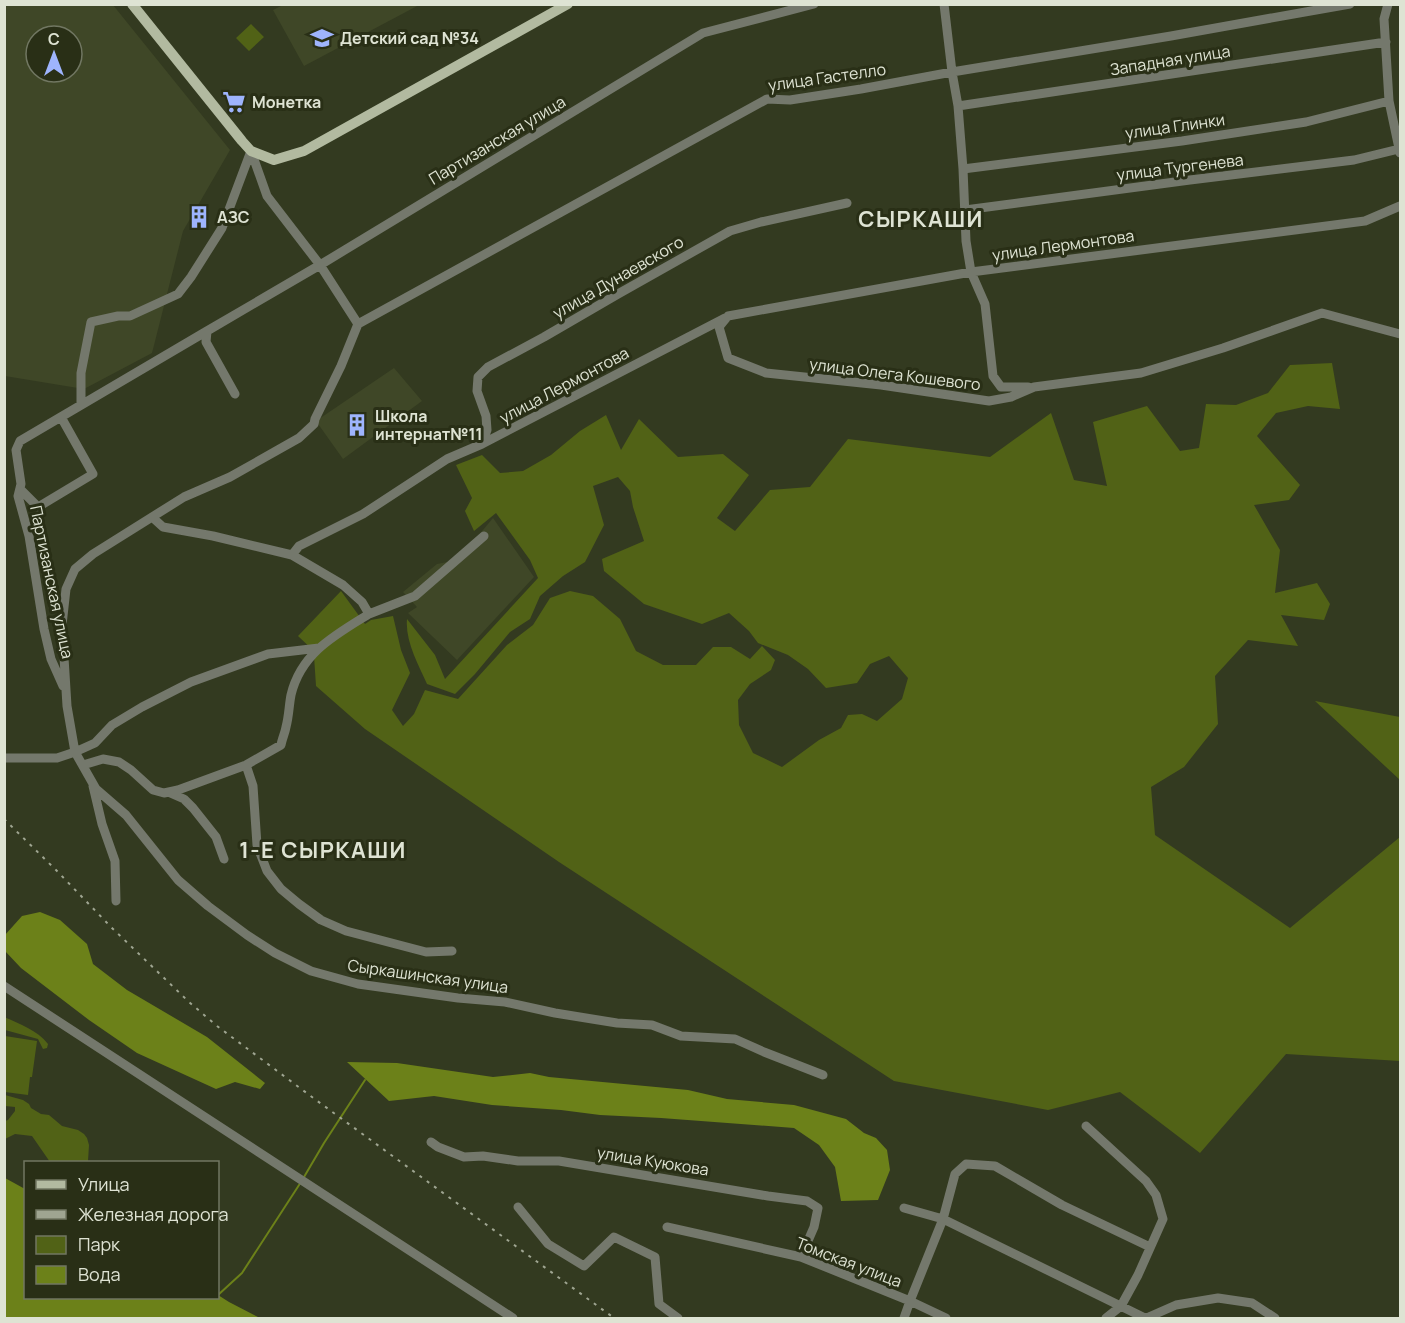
<svg xmlns="http://www.w3.org/2000/svg" width="1405" height="1323" font-family="Manrope,sans-serif">
<rect width="100%" height="100%" fill="#333a20"/>
<path fill="#3f4727" fill-rule="evenodd" d="M4 5H113L230 150 183 231 152 353 84 389 5 376ZM36 36H72V72H36Z
M283 5V4L419 5 304 66 273 10Z
M394 368 422 401 343 459 316 421Z
M493 518 534 577 457 660 408 613 417 607 403 592 437 564 458 560Z"/>
<path fill="#516216" d="M251 24 264 37 249 51 236 38Z
M1332 363 1340 409 1308 406 1276 413 1257 436 1300 485 1289 500 1254 505 1280 550 1275 593 1317 583 1330 604 1324 620 1281 615 1298 646 1248 640 1215 676 1218 724 1184 767 1151 787 1155 835 1290 928 1400 837V1061L1286 1054 1200 1153 1120 1092 1048 1110 894 1081 559 862 365 729 316 686 314 656 317 654 298 636 341 591 365 624 371 620 393 616 401 650 410 673 392 710 403 726 414 714 425 690 458 699 507 645 533 625 550 598 570 591 593 596 620 619 636 651 663 665H696L713 647H731L750 659 762 646 775 660 771 670 750 684 738 700 739 725 753 753 782 767 819 740 841 728 848 715 862 714 877 721 902 699 908 678 889 656 870 664 857 683 826 688 808 669 788 655 758 643 749 631 729 613 702 624 644 604 604 571 602 559 644 541 633 507 630 491 618 477 593 486 604 525 585 562 563 576 540 596 530 619 510 632 475 674 455 694 427 684C418 664 405 641 407 619L435 655 445 679 538 578 530 560 496 513 474 531 465 511 472 498 456 465 482 455 500 473 523 471 551 455 580 431 606 415 621 450 639 419 678 457 723 454 749 475 717 518 735 531 770 490 810 487 848 439 990 457 1051 413 1074 480 1107 486 1093 422 1147 406 1180 451 1199 448 1206 404 1236 405 1268 393 1290 365Z
M1315 701 1400 717V780Z
M4 1017C20 1024 37 1030 48 1044L47 1048 43 1049 38 1039 5 1030Z
M5 1036 37 1041 32 1077H30L28 1095 5 1092Z
M5 1095 23 1100 29 1104 31 1108 41 1114 49 1115 62 1126 78 1130 84 1134 87 1138 89 1145 88 1161 86 1162H50L32 1136 15 1134 5 1139V1121L8 1120 15 1111V1107L5 1106Z"/>
<path fill="#6c8119" d="M40 912 60 920 87 944 93 964 127 990 207 1037 265 1083 260 1089 235 1082 216 1089 137 1053 89 1020 21 968 5 951V935L22 916Z
M347 1062 397 1063 493 1077 530 1073 549 1077 688 1090 727 1099 794 1105 846 1119 864 1133 876 1138 887 1150 890 1170 878 1200 841 1201 835 1167 819 1145 794 1128 661 1118 600 1115 561 1110 492 1105 434 1096 389 1101Z
M5 1178 25 1189 26 1298H218V1295L229 1302 260 1318H5Z"/>
<g fill="none" stroke-linecap="round" stroke-linejoin="round">
<path stroke="#6c8119" stroke-width="2" d="M304 1177 324 1143 365 1080
M218 1295 242 1273 301 1182"/>
<path stroke="#74786c" stroke-width="9" d="M944 4 952 72 958 106 963 169 966 241 971 272 985 304 993 376 1001 387H1028
M1388 4 1384 19 1389 101 1400 153
M958 106 1386 42
M251 151 267 196 320 265 358 324
M963 169 1182 141 1306 122 1389 101
M1400 206 1365 221 971 272 728 316 719 327 728 358 766 373 881 385 989 401 1011 397 1034 387 1141 373 1223 348 1322 313 1400 334
M965 210 1190 180 1354 160 1399 149
M358 324 767 99 790 100 861 89 952 72 1171 36 1350 4
M235 394 206 342 207 331 320 265 703 33 814 4
M81 405V373L91 322 118 316H130L178 294 191 277 222 228 251 151
M482 444 487 430 486 416 477 391 478 377 488 367 544 337 618 294 730 231 761 222 847 203
M20 489 38 507 93 474 61 417
M292 555 299 546 363 514 447 459 482 444 725 318
M369 614 415 596 484 536
M319 648 268 654 191 682 142 707 112 725 95 743 75 752 96 789 126 815 178 880 208 906 247 935 275 953 311 971 358 984 458 998 505 1002 555 1013 617 1023 652 1025 681 1036 735 1039 764 1052 823 1075
M63 686 51 659 44 629 29 536 18 496 21 484 16 450 20 441 207 331
M4 758H57L75 752 67 706 62 625 66 589 75 569 93 554 184 497 230 477 299 438 314 424 315 419 341 366 358 324
M83 765 103 759 119 762 131 770 153 790 164 793 178 790 246 765 281 745C282 739 285 733 286 727 289 716 289 705 291 695 301 653 335 635 369 614L362 602 343 585 292 555 213 536 163 527 152 517
M246 765 253 786 257 845 267 871 281 889 299 904 321 920 346 931 426 952 452 951
M93 786 102 824 115 861 116 901
M168 792 184 799 193 808 216 837 224 859
M4 986 513 1318
M1086 1126 1146 1181 1156 1195 1163 1219 1138 1275 1121 1306 1106 1318
M431 1142 438 1147 464 1157 483 1156 518 1161H559L768 1196 807 1201 818 1208 814 1227 801 1257
M518 1207 548 1244 584 1266 614 1237 655 1257 659 1304 678 1318
M904 1208 943 1219 1145 1318
M667 1227 801 1257 910 1301 946 1318
M904 1318 910 1301 943 1219 955 1174 966 1164 995 1166 1062 1205 1150 1247
M1147 1318 1151 1316 1176 1305 1218 1298 1252 1303 1275 1318"/>
<path stroke="#b2baa0" stroke-width="10" d="M132 4 242 141 251 151 274 160 304 151 568 4"/>
<path stroke="#9fa591" stroke-width="2" stroke-dasharray="3 6" stroke-linecap="butt" d="M4 819 56 870 111 927 189 1002 217 1026 316 1100 614 1318"/>
</g>
<defs>
<g id="school-bare" transform="scale(1.8)"><path d="M0-5L7-2L0 1L-7-2ZM-4 1L0 2.5L4 1V4Q0 6-4 4Z" fill="#9eb4fd" stroke="#292f16" stroke-width="2.5" paint-order="stroke"/></g>
<g id="supermarket-bare" transform="scale(1.8)"><path d="M-6-5.5h2.5l.6 2H6L4.5 2H-2.5L-4.4-4H-6ZM-1.5 3.2a1.3 1.3 0 1 0 .1 0ZM3 3.2a1.3 1.3 0 1 0 .1 0Z" fill="#9eb4fd" stroke="#292f16" stroke-width="2.5" paint-order="stroke"/></g>
<g id="building-bare" transform="scale(1.8)"><path d="M-4-6H4V6H1V3H-1V6H-4ZM-2.5-4.3h1.7v1.8h-1.7ZM.8-4.3h1.7v1.8H.8ZM-2.5-1h1.7V.8h-1.7ZM.8-1h1.7V.8H.8Z" fill="#9eb4fd" stroke="#292f16" stroke-width="2.5" paint-order="stroke"/></g>
</defs>
<g fill-rule="evenodd">
<use href="#school-bare" x="322" y="38"/>
<use href="#supermarket-bare" x="234" y="102"/>
<use href="#building-bare" x="199" y="217"/>
<use href="#building-bare" x="357" y="425"/>
</g>
<g text-anchor="middle" stroke-width="6" stroke-linejoin="round" paint-order="stroke">
<g font-size="16" font-weight="bold" fill="#dee3d3" stroke="#292f16" text-anchor="start">
<text x="340" y="44">Детский сад №34</text>
<text x="252" y="108">Монетка</text>
<text x="217" y="223">АЗС</text>
<text x="375" y="422">Школа<tspan x="375" dy="18">интернат№11</tspan></text>
</g>
<g font-size="16" fill="#dee3d3" stroke="#292f16">
<text transform="translate(1170 60) rotate(-9)" y="6">Западная улица</text>
<text transform="translate(827 77) rotate(-8)" y="6">улица Гастелло</text>
<text transform="translate(1175 126) rotate(-8)" y="6">улица Глинки</text>
<text transform="translate(497 140) rotate(-31)" y="6">Партизанская улица</text>
<text transform="translate(1180 167) rotate(-7)" y="6">улица Тургенева</text>
<text transform="translate(1063 245) rotate(-8)" y="6">улица Лермонтова</text>
<text transform="translate(618 277) rotate(-30)" y="6">улица Дунаевского</text>
<text transform="translate(895 374) rotate(7)" y="6">улица Олега Кошевого</text>
<text transform="translate(564 385) rotate(-28)" y="6">улица Лермонтова</text>
<text transform="translate(52 582) rotate(78)" y="6">Партизанская улица</text>
<text transform="translate(428 976) rotate(8)" y="6">Сыркашинская улица</text>
<text transform="translate(653 1161) rotate(9)" y="6">улица Куюкова</text>
<text transform="translate(849 1262) rotate(21)" y="6">Томская улица</text>
</g>
<g font-size="22" font-weight="bold" letter-spacing="1.5" fill="#dee3d3" stroke="#292f16">
<text x="921" y="227">СЫРКАШИ</text>
<text x="323" y="858">1-Е СЫРКАШИ</text>
</g>
</g>
<rect width="1405" height="1323" fill="none" stroke="#dee3d3" stroke-width="12"/>
<rect x="24" y="1161" width="195" height="138" fill="#292f16" stroke="#717762" stroke-width="1.5"/>
<rect x="36" y="1180" width="30" height="9" fill="#b2baa0" stroke="#717762" stroke-width="1.5"/>
<text x="78" y="1191" font-size="18" fill="#dee3d3">Улица</text>
<rect x="36" y="1210" width="30" height="9" fill="#9fa591" stroke="#717762" stroke-width="1.5"/>
<text x="78" y="1221" font-size="18" fill="#dee3d3">Железная дорога</text>
<rect x="36" y="1236" width="30" height="18" fill="#516216" stroke="#717762" stroke-width="1.5"/>
<text x="78" y="1251" font-size="18" fill="#dee3d3">Парк</text>
<rect x="36" y="1266" width="30" height="18" fill="#6c8119" stroke="#717762" stroke-width="1.5"/>
<text x="78" y="1281" font-size="18" fill="#dee3d3">Вода</text>
<g transform="translate(54 54)"><circle r="28" fill="#292f16" stroke="#717762" stroke-width="1.5"/>
<path d="M0-4.5L10 22L0 15L-10 22Z" fill="#9eb4fd"/>
<text y="-9" font-size="16" font-weight="bold" text-anchor="middle" fill="#dee3d3">С</text>
</g>
</svg>
